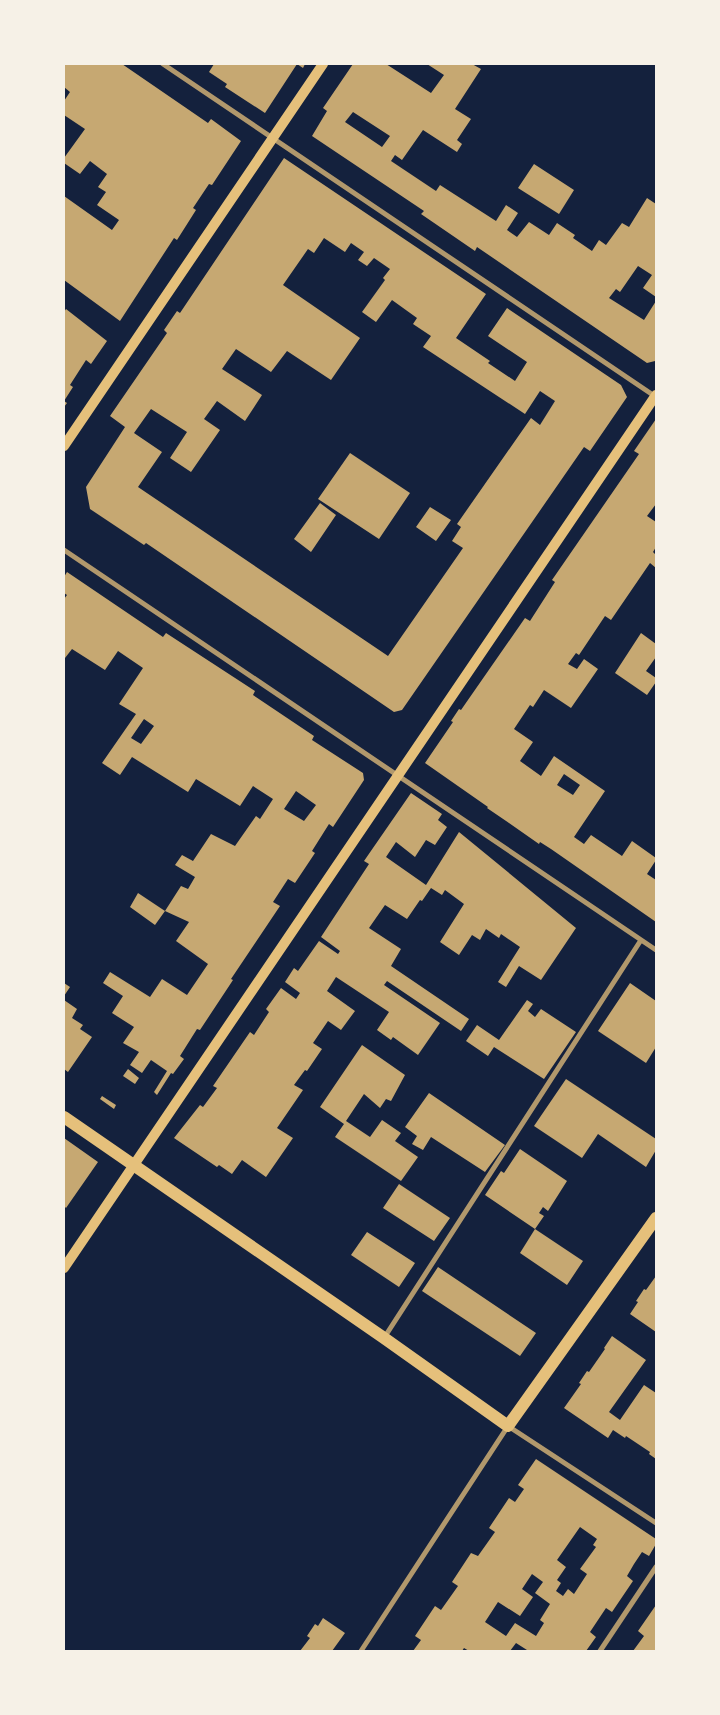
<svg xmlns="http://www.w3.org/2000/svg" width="720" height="1715" font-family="Roboto,sans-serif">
<rect width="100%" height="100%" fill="#14213d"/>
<path fill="#c6a872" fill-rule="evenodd" d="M64 64H122L208 123 211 119 241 141 212 185 209 184 193 208 196 210 177 240 174 238 120 321 64 280V196L112 230 119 220 97 205 106 192 98 187 107 174 90 161 80 174 64 163V158L85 129 64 115V101L70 92 64 87Z
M214 64H250L252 65 253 64H305L303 68 297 64 265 113 225 87 227 84 209 72Z
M353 64H386L431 93 444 75 427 64H472L481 69 455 109 471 119 457 140 462 144 457 152 423 130 402 160 395 155 391 161 436 191 440 185 496 221 506 205 518 213 507 230 517 237 529 222 549 235 557 223 575 235 573 238 592 251 599 240 606 245 622 223 629 227 647 198 656 204V297L643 288 652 275 638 266 620 292 616 289 609 298 644 320 656 301 655 361 647 363 477 247 475 251 421 214 424 211 312 136 327 111 323 108ZM353 112 390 136 382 147 345 122Z
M284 158 486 294 456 338 490 361 488 363 515 381 527 362 488 336 507 308 621 385 627 397 590 451 584 447 402 710 394 712 146 543 144 545 90 509 86 487 125 427 110 416 167 333 164 330 177 311 180 313ZM324 238 345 252 351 243 364 252 358 260 367 266 374 258 390 269 383 278 385 280 362 312 376 322 392 300 417 318 413 324 431 336 423 347 525 414 540 391 555 401 540 425 531 418 457 524 461 527 452 541 463 548 388 656 138 487 162 452 134 433 151 409 187 432 170 458 191 472 220 430 204 419 217 401 245 421 262 395 222 369 236 349 271 372 287 351 331 380 360 338 283 285 308 249 314 253Z
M534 164 574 190 559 214 518 188Z
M66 309 107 341 91 364 86 360 70 385 73 387 64 401 67 403 64 407V312Z
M656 419V504L647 516 656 522V547L653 552 656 555V568L650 563 611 620 605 616 579 655 576 653 568 664 577 669 584 659 598 669 571 708 544 690 533 707 530 705 514 729 533 742 520 761 541 776 554 756 605 791 574 837 584 844 591 835 622 856 632 841 656 858V860L647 874 656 880V922L551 849 540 842 539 844 509 823 487 808 488 807 425 763 453 722 451 721 459 709 461 710 525 618 530 621 555 582 552 580 639 454 634 451ZM564 774 580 785 573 795 557 785Z
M350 453 410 493 379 539 318 499Z
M320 503 336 515 311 552 294 539Z
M430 507 451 520 436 541 416 527Z
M67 572 163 637 166 633 255 691 253 695 314 736 312 740 363 773 364 780 333 827 329 824 312 851 315 853 295 883 288 879 273 902 280 906 231 979 233 980 200 1030 197 1029 180 1056 184 1059 173 1074 171 1073 157 1095 154 1092 167 1071 151 1060 142 1073 130 1065 139 1052 123 1043 134 1027 112 1013 123 996 103 983 110 972 150 997 162 979 187 995 208 964 176 941 189 922 165 911 181 886 188 889 195 877 175 865 182 855 193 861 211 834 235 846 256 816 260 819 273 799 253 786 240 806 196 779 188 792 132 757 120 775 102 763 136 714 119 704 143 668 118 651 105 670 72 649 65 658 64 657V599L67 595 64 593V577ZM144 719 154 726 141 744 131 738ZM296 791 316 805 304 821 284 809Z
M641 633 656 644V657L646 671 656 678V682L647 695 615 673Z
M411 793 442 814 438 820 447 827 435 845 426 840 415 857 396 842 386 857 426 885 459 832 576 928 541 980 519 966 506 987 498 982 520 947 501 934 499 938 486 929 480 940 472 935 459 955 440 942 464 904 445 890 442 895 431 888 422 901 420 900 407 919 385 905 369 928 401 949 391 966 469 1019 461 1031 387 981 384 985 440 1023 418 1055 393 1037 391 1040 377 1030 389 1012 336 977 327 991 355 1011 341 1030 328 1021 313 1043 322 1049 307 1071 305 1070 294 1085 303 1090 277 1128 293 1138 266 1177 242 1160 232 1174 219 1165 217 1167 174 1138 200 1105 203 1107 217 1088 213 1086 250 1032 254 1035 269 1012 266 1009 281 988 296 999 300 993 285 982 294 968 298 971 319 941 338 954 340 951 321 937 369 864 364 861Z
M138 893 165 911 155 925 130 907Z
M64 983 70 987 64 996Z
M630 983 656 1001V1047L646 1063 598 1031Z
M64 1000 77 1009 72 1018 83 1025 80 1029 92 1037 68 1072 64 1069Z
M527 1000 533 1004 528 1011 535 1017 541 1009 576 1032 544 1079 494 1047 488 1056 466 1041 477 1025 499 1040Z
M362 1045 405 1075 391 1101 386 1099 380 1108 364 1094 346 1121 370 1137 382 1120 401 1133 395 1141 418 1157 401 1181 335 1137 344 1124 320 1107Z
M128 1069 139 1078 135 1084 123 1076Z
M566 1079 656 1139V1150L646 1167 598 1134 582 1158 534 1126Z
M429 1093 505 1145 485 1172 431 1137 423 1150 412 1144 417 1136 405 1127Z
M102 1096 116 1105 114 1109 100 1099Z
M64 1138 98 1162 66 1208 64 1206Z
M520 1149 567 1181 548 1211 543 1207 539 1213 544 1216 535 1229 485 1195 501 1171 504 1173Z
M399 1184 450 1218 434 1241 383 1208Z
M535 1229 583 1261 567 1285 520 1253Z
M367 1232 415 1263 399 1287 351 1255Z
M438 1267 536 1333 520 1356 422 1291Z
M656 1276V1332L630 1314 638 1302 636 1301 644 1289 646 1290Z
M612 1336 646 1360 609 1412 620 1420 644 1385 656 1393V1459L649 1454 650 1452 626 1436 625 1438 613 1430 608 1438 564 1408 581 1384 579 1383 587 1371 589 1372 605 1349 604 1348Z
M536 1459 656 1539V1544L649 1556 642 1552 634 1564 627 1576 633 1581 612 1612 606 1608 590 1632 596 1637 586 1651H526L527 1650 516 1643 510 1651H469L464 1648 462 1651H413L421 1640 415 1636 435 1606 441 1610 458 1586 452 1582 471 1553 478 1556 495 1532 489 1528 509 1498 515 1502 524 1489 518 1485ZM580 1527 597 1539 593 1545 596 1547 580 1569 587 1574 574 1594 568 1589 563 1596 556 1591 561 1583 557 1580 566 1567 557 1560ZM532 1574 543 1582 535 1593 550 1604 540 1620 544 1623 536 1636 515 1623 506 1636 485 1622 498 1602 520 1616 533 1597 522 1589Z
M656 1605V1651H633L644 1636 638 1631Z
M323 1618 345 1633 332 1651H300L310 1638 307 1636 315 1624 318 1626Z"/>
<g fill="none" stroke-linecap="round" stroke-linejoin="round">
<path stroke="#b1986c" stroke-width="5" d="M163 64 656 397
M64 550 656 950
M384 1338 641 940
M361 1651 508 1426 656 1523
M600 1651 656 1567"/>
<path stroke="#e5c07b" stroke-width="10" d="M64 446 323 64
M64 1268 656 395"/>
<path stroke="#e5c07b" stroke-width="12" d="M64 1117 384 1338 508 1426 656 1218"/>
</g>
<rect width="720" height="1715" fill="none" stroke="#f6f1e7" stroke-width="130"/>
</svg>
